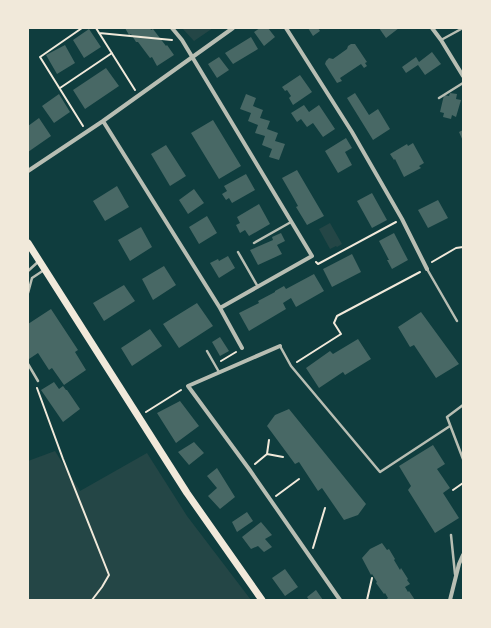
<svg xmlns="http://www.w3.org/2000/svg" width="491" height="628" font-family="Cabin,sans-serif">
<rect width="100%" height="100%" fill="#0f3d3e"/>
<path fill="#244646" d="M182 28H213L194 41Z
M330 223 342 244 337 247 336 246 330 249 319 229Z
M55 451 80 491 147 453 187 516 251 600H28V461Z"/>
<path fill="#486865" d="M125 28H150L151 30 153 29 166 46 167 45 174 55 157 66 152 57 150 58 138 42H136L131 34 129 35Z
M260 28H268L275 37 264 46 254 32Z
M308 28H318L320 31 313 36Z
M379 28H399L386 38Z
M89 29 101 47 84 58 73 40Z
M251 37 258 49 233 64 225 53Z
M351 44H355L367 62 365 63 367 66 364 68 361 64 340 78 342 81 337 83 325 64 326 61 329 58 333 59 347 49 348 46Z
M65 45 75 63 57 74 46 55Z
M432 52 441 64 425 75 418 65 406 73 402 67 416 57 419 62Z
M219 57 229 70 217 78 208 64Z
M106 68 119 86 85 109 73 90Z
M300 75 312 92 293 105 289 98 291 96 287 90 285 91 282 87Z
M355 93 369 115 378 109 390 129 373 140 347 98Z
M450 93 457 94 456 99 461 100 456 117 452 115 451 119 443 117 444 113 440 112 444 95 449 96Z
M59 94 70 112 54 123 42 106Z
M246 94 256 98 253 106 263 110 260 118 270 121 267 129 278 133 275 141 285 144 279 160 269 157 272 149 262 145 265 136 255 133 258 125 248 121 251 113 240 109Z
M304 105 309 112 319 105 335 129 323 137 313 123 307 127 301 119 297 122 291 113Z
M39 118 51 136 28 152V126Z
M213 120 241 166 219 179 191 133Z
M463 130V141L459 132Z
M346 138 352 148 345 152 352 165 338 173 325 151Z
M413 143 424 163 419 166 421 168 404 177 395 159 394 160 390 154 407 144 408 146Z
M166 145 186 176 170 186 151 154Z
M297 170 324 216 307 225 296 207 298 206 293 197 282 178Z
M246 174 255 190 232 203 229 198 226 200 222 194 227 191 224 186Z
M117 186 129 207 105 221 93 201Z
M194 189 204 203 188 214 179 200Z
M372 193 387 220 372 228 357 201Z
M438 200 448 218 428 228 418 210Z
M259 204 270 224 249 236 245 230 240 233 236 225 240 223 237 217Z
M207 216 217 233 199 244 189 227Z
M141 227 152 247 130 261 118 240Z
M281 233 285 241 277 245 282 254 258 265 250 250 273 240 272 237Z
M394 233 408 260 392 269 387 260H389L379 241Z
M352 254 361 272 332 287 323 269Z
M228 256 235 268 219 278 210 263 218 259 219 261Z
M164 266 176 285 153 300 142 279Z
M314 274 324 291 296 307 291 298 283 303 286 309 249 331 239 313 259 303 258 301 275 292V291L284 286 286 289Z
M124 285 135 301 104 321 93 303Z
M197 303 213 326 179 348 163 324Z
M51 309 78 350 75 352 86 370 64 385 52 368 49 370 38 353 29 359 28 358V324Z
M421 312 459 364 436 378 414 345 410 347 398 327Z
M150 329 162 346 132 366 121 348Z
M220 337 229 351 220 356 212 342Z
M358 339 371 359 345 375 343 372 319 388 306 368 330 351 333 354Z
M54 382 59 389 63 386 66 390H67L80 409 63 422 41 390Z
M180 401 199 426 176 443 157 413Z
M289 409 366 504 358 515 344 520 322 488 318 491 299 462 295 464 267 426 275 415Z
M194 442 204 453 189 465 178 452Z
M433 445 445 464 437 469 450 488 443 493 459 518 435 533 408 490 411 486 399 466Z
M217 468 235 497 220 509 208 496 217 488 207 476Z
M247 512 253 521 237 532 232 522Z
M261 522 272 535 265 539 272 547 264 552 258 546 251 549 242 537Z
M382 543 387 550 389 549 395 559 394 560 400 570 401 568 408 579 407 580 410 584 405 587 408 592 409 591 415 600H385L388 598 385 593 384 594 376 583 377 582 372 574 371 575 362 558 370 549Z
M285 569 298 587 285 596 272 578Z
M316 590 323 600H309L307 597Z"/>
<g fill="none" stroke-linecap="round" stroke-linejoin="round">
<path stroke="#f1e9da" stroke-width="2" d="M82 28 40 57 83 126
M96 28 135 90
M99 33 172 40
M60 88 112 53
M316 262 318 264 396 222
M432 262 456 248 463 247
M221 361 236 352
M297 362 341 334 334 323 337 316 420 272
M37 388 63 459 109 575 102 587 92 600
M146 412 181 390
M267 454 269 440
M255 464 267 454 283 457
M453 490 463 483
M276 496 299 479
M313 548 325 508
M367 600 372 578"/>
<path stroke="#b8beb3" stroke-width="2.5" d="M441 40 463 28
M439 98 463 83
M254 243 291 222
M238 252 258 287
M427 269 457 321
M28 271 39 261
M28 293 32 278 44 270
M280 346 291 366 380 472 450 426
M207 351 219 372
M28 364 38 381
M463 405 447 417 463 459
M451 535 455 574"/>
<path stroke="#b8beb3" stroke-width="4" d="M172 28 182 40 312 256 220 308
M286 28 352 132 402 219 427 269
M432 28 441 40 463 76
M103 121 220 308 242 348
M28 171 103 121 233 28
M280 346 188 386 249 469 340 600
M450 600 459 564 463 555"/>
<path stroke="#f1e9da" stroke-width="7" d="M28 243 187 493 262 600"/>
</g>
<rect width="491" height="628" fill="none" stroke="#f1e9da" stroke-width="58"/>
</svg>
